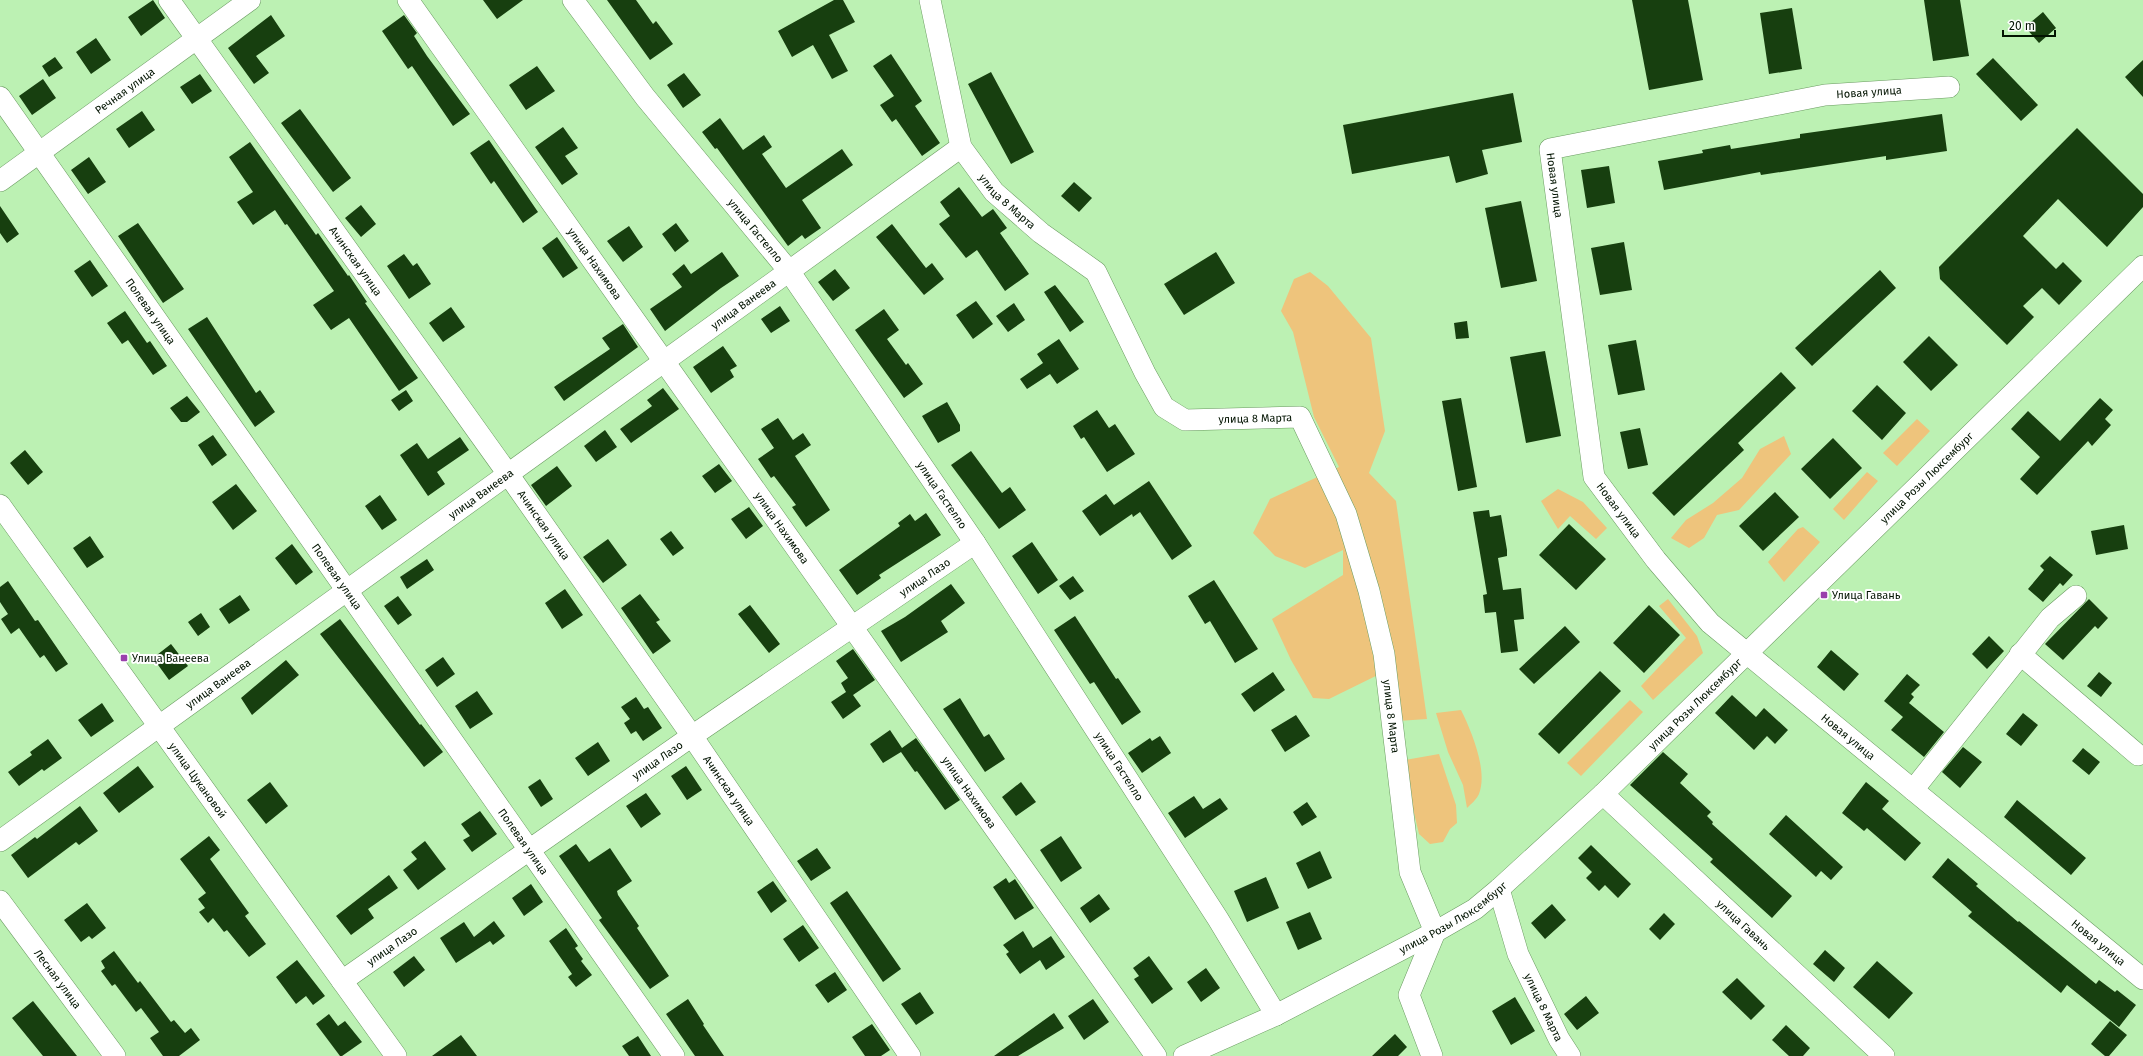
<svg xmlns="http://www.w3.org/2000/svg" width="2143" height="1056" font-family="'Fira Sans',sans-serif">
<rect width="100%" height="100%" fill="#bcf1b3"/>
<path fill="#eec47c" d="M1310 272 1328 286 1371 338 1385 431 1369 473 1396 501 1427 719 1398 721 1390 669 1329 699 1313 698 1291 660 1272 619 1343 575V550L1305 568 1275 556 1253 533 1270 499 1339 467 1314 417 1293 332 1281 311 1294 279Z
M1917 419 1930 431 1897 466 1883 453Z
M1784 436 1791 454 1739 510 1717 515 1704 538 1689 548 1671 538 1686 520 1713 503 1742 478 1760 449Z
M1867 472 1878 481 1844 520 1833 509Z
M1558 489 1583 502 1607 528 1596 539 1570 516 1558 529 1541 501Z
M1803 527 1820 542 1784 582 1768 562 1798 529Z
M1668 599 1697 636 1703 653 1653 700 1641 686 1686 638 1659 606Z
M1630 700 1643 712 1581 776 1567 763Z
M1461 710C1472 732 1488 771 1479 794 1477 799 1471 804 1467 808L1463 785 1448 752 1436 713Z
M1439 754 1456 805 1457 823 1450 829 1443 842 1430 844 1419 834 1410 796 1405 760Z"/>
<path fill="#173f0f" d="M153 0 165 18 141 36 128 17Z
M483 0H523L497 19Z
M607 0H636L653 24 656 21 673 44 650 60Z
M834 0H843L855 22 829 35 848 71 832 79 813 45 792 57 778 31Z
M1632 0H1688L1703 80 1649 90Z
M1924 0H1960L1969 56 1933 61Z
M1792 8 1802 69 1769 74 1760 13Z
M2043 12 2056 28 2039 43 2025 27Z
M271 15 285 36 256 56 269 73 254 84 228 48Z
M404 15 417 33 414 36 427 56 470 114 453 126 412 66 408 69 382 31Z
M96 38 111 60 91 74 76 52Z
M891 54 922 101 915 106 940 143 922 156 896 119 892 122 880 105 894 96 873 66Z
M55 57 63 68 49 77 42 66Z
M1993 58 2038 105 2021 121 1976 74Z
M2143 60V97L2125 77Z
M537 66 555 91 526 110 509 85Z
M991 72 1034 152 1011 164 968 84Z
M684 73 701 95 683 108 667 85Z
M200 74 212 91 192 104 180 87Z
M43 79 56 98 32 115 19 96Z
M1513 93 1522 142 1482 150 1488 174 1456 183 1449 156 1352 174 1343 125Z
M300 109 351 178 333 192 281 123Z
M142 111 155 130 129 148 116 129Z
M1942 114 1947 151 1886 160V156L1761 175 1760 172 1664 190 1658 161 1703 153 1702 150 1730 145 1731 149 1800 138V134Z
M720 118 743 150 764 135 772 147 762 154 786 188 842 149 853 165 802 200 821 228 805 239 802 235 788 246 717 148 715 149 702 132Z
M563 127 578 148 565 156 578 174 562 185 535 147Z
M2077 128 2143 194V207L2107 247 2058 199 2023 236 2056 269 2063 262 2082 281 2059 305 2042 288 2023 306 2034 317 2007 345 1940 279 1939 267Z
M489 140 538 212 523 223 494 181 491 184 470 153Z
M250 142 316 235 318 233 348 276 349 275 367 302 365 303 418 378 399 391 349 318 331 330 313 305 334 291 287 224 285 225 275 210 253 225 237 202 253 192 229 157Z
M89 157 106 182 88 194 71 170Z
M1609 166 1615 203 1587 208 1581 170Z
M1074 182 1092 198 1079 212 1061 196Z
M959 187 982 217 993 209 1007 228 1000 233 1029 274 1005 291 977 250 966 258 939 224 950 216 940 202Z
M1521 201 1537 281 1501 288 1485 208Z
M361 205 376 224 361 237 345 218Z
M0 206 19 234 7 243 0 233Z
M138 223 184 289 163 303 118 236Z
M676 223 689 241 675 252 662 234Z
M892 224 926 268 932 263 944 279 924 295 876 237Z
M629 226 643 247 623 262 607 241Z
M557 237 578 268 563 278 542 248Z
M1624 242 1632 290 1600 295 1591 248Z
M722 252 739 276 721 288 665 331 650 309 682 287 672 274 684 264 691 274Z
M1216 252 1235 283 1184 315 1164 284Z
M404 254 413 266 417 263 431 284 409 299 387 266Z
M90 260 108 286 92 297 74 271Z
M835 269 850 288 833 301 818 282Z
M1880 270 1896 288 1812 366 1795 348Z
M1055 285 1084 322 1070 332 1044 292Z
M976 301 993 324 973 339 956 315Z
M1014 303 1025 320 1008 332 996 316Z
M780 306 790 321 771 333 761 319Z
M451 307 465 327 443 342 429 323Z
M884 309 899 330 887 339 906 365 908 363 923 384 904 398 855 330Z
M125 311 147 343 150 341 167 366 153 375 128 340 122 344 107 323Z
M207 317 256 393 260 390 275 412 255 427 188 329Z
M1467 321 1469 338 1456 339 1454 323Z
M623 324 638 347 564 401 554 387 610 349 602 338Z
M1929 336 1958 365 1931 391 1903 362Z
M1059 339 1079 369 1057 384 1050 374 1027 389 1020 379 1043 363 1037 354Z
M1636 340 1645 390 1618 395 1608 345Z
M723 346 737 366 730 370 734 377 711 393 693 367Z
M1545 351 1561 436 1526 443 1510 357Z
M1781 372 1796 388 1738 443 1744 450 1674 516 1652 493Z
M1877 385 1906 413 1882 440 1852 411Z
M663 388 679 409 631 443 620 429 652 406 647 400Z
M406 390 413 401 399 411 391 400Z
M187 396 200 412 187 422H181L170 408Z
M1461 398 1477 487 1458 491 1442 401Z
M2100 398 2113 410 2105 419 2111 425 2092 446 2088 441 2037 495 2020 479 2040 457 2011 429 2028 411 2060 441Z
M947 402 960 425V431L938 443 922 416Z
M1097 410 1109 428 1115 424 1135 454 1107 472 1084 437 1081 439 1073 426Z
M778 418 793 440 803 433 811 445 795 456 830 510 806 527 792 507 796 505 774 476 771 478 758 459 774 448 761 429Z
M1640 428 1648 465 1628 469 1620 432Z
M605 430 617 447 596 462 584 446Z
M213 435 227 455 212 466 198 445Z
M460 437 469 450 437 472 445 484 428 496 400 455 417 443 428 459Z
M1833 438 1862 468 1830 499 1801 469Z
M25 450 43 472 28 485 10 463Z
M971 451 1002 493 1010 487 1026 510 999 529 951 465Z
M719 464 732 481 715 493 702 476Z
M557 466 572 486 546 506 531 485Z
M1149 481 1192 546 1172 560 1140 512 1133 517 1132 514 1100 536 1082 511 1106 494 1114 505Z
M236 484 257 511 233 530 212 502Z
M1775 492 1799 517 1763 551 1739 526Z
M380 495 397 520 382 530 365 506Z
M749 507 763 526 746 539 731 519Z
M1489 510 1490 517 1501 515 1507 550V556L1498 558 1503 590 1521 588 1524 619 1514 620 1518 651 1501 653 1496 612 1485 613 1483 595 1487 594 1473 512Z
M926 513 941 535 879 575 881 578 857 595 839 570 900 526 898 523 910 514 915 521Z
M1569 524 1606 559 1576 590 1539 555Z
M2124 525 2128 549 2096 555 2091 531Z
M671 531 684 548 673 556 660 539Z
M90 536 104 557 87 568 73 548Z
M608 539 627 565 603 583 583 557Z
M1032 542 1058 580 1038 594 1012 556Z
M292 544 313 572 296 585 275 558Z
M2050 556 2073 575 2063 586 2060 583 2043 602 2028 589 2044 570 2040 566Z
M427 559 434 570 407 589 400 577Z
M1073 576 1084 591 1070 600 1059 586Z
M1214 580 1258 649 1235 663 1210 621 1205 624 1188 596Z
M8 581 35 621 38 620 68 664 56 672 44 655 40 658 19 628 11 634 1 619 8 614 0 602V587Z
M951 584 965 603 941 621 948 632 901 662 881 631 905 617Z
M565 589 583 615 562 629 545 603Z
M640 594 660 620 656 622 671 641 653 654 621 608Z
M240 595 250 610 229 624 219 609Z
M398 596 412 615 398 625 384 606Z
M2089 599 2108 618 2098 629 2095 626 2063 660 2045 644Z
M750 605 780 644 769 653 738 614Z
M1649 605 1680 635 1644 673 1613 643Z
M201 613 210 627 198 636 188 622Z
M1075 616 1116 679 1118 678 1141 712 1122 725 1094 682 1090 684 1054 630Z
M340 619 420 725 421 724 443 752 424 767 320 634Z
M1565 626 1580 642 1534 684 1519 669Z
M1989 636 2004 651 1987 669 1972 654Z
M171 644 188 666 169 680 153 658Z
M853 649 875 680 853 695 861 706 843 719 831 702 846 692 841 683 848 678 836 661Z
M1831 650 1859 674 1844 691 1817 667Z
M443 657 455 674 437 687 425 670Z
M286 660 299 675 252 715 241 698Z
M1600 671 1621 691 1559 754 1538 734Z
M1273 672 1285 690 1254 712 1241 694Z
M2099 672 2112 683 2101 697 2087 686Z
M1907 674 1920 685 1911 694 1914 697 1909 703 1944 732 1924 757 1891 730 1903 717 1884 701Z
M477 691 493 714 470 729 455 706Z
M1732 695 1756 717 1764 708 1788 730 1775 744 1767 736 1754 750 1715 713Z
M636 697 644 709 648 707 662 728 643 741 636 731 631 734 624 723 630 719 621 707Z
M960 698 984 737 989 734 1005 759 985 772 943 709Z
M102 703 114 721 91 737 78 720Z
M2023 713 2038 725 2021 746 2006 734Z
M1296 715 1310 736 1285 752 1271 730Z
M890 730 902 748 916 738 960 800 945 810 917 771 915 772 901 752 883 763 870 744Z
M1160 736 1171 753 1142 773 1128 753 1150 738 1152 741Z
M48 739 62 758 44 771 42 769 19 786 8 772 32 755 30 752Z
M598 742 610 761 588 776 575 758Z
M1963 747 1982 762 1960 788 1942 772Z
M2083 748 2100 762 2089 775 2072 761Z
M1663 752 1688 774 1680 783 1711 812 1707 816 1713 822 1712 824 1792 896 1772 918 1710 862 1713 859 1630 785Z
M138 766 154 787 119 813 103 793Z
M686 766 702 790 687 800 671 776Z
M540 779 553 799 541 807 528 787Z
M270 782 288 806 266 824 247 800Z
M1021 782 1036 802 1016 816 1002 797Z
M1866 782 1889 801 1882 809 1921 843 1905 861 1867 828 1864 831 1842 813Z
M646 793 661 814 641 828 626 806Z
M1194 796 1203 809 1220 798 1228 809 1185 838 1168 813Z
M2017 800 2086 858 2071 875 2004 817Z
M1307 802 1317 817 1302 826 1293 812Z
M80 806 98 831 79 845 76 842 28 878 11 855 35 837 37 839Z
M480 811 497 834 472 852 463 840 470 836 461 824Z
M1786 815 1843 867 1831 880 1821 871 1816 877 1769 834Z
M209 836 220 850 210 859 249 913 245 916 266 944 249 957 227 930 224 932 213 918 208 923 199 912 205 908 198 899 206 893 180 859Z
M1061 836 1082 868 1061 882 1040 850Z
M425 841 446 869 418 890 403 870 417 859 411 852Z
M576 844 589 862 610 848 632 881 617 891 618 895 639 926 637 928 669 976 650 989 599 920 602 918 559 856Z
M1591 845 1631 884 1618 898 1605 885 1599 891 1586 878 1592 872 1578 858Z
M817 848 831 868 811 881 797 861Z
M1320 851 1332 878 1308 889 1296 863Z
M1948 858 1978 884 1976 886 2018 922 2019 921 2096 984 2099 980 2115 992 2117 990 2136 1005 2119 1027 2067 985 2061 993 1968 916 1972 912 1932 877Z
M389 875 398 888 368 909 374 918 351 935 336 916Z
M1266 877 1279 908 1247 922 1234 891Z
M1006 878 1009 883 1015 879 1034 908 1015 920 993 887Z
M773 881 787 901 771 913 757 892Z
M531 884 543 902 524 916 512 898Z
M847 891 901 969 883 982 830 903Z
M1099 894 1110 909 1090 923 1080 908Z
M87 903 106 928 92 939 89 936 81 942 64 920Z
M1552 904 1566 920 1545 939 1531 923Z
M1310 912 1322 939 1298 950 1286 922Z
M1664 913 1675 924 1660 940 1649 929Z
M494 921 505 936 493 945 490 941 456 963 440 938 464 922 474 937Z
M803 925 819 948 799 962 783 939Z
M566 928 578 946 575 948 583 959 581 961 592 975 576 987 568 977 572 974 549 941Z
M1023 931 1033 948 1051 936 1065 957 1046 970 1040 960 1020 974 1006 954 1009 952 1003 945Z
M1825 950 1845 968 1834 982 1813 964Z
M114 951 138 983 140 981 171 1022 174 1020 185 1033 191 1028 200 1040 179 1056H163L150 1038 159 1032 141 1008 136 1012 115 984 112 986 101 971 105 968 101 961Z
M414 956 425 970 404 987 393 972Z
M1149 956 1173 989 1152 1004 1134 979 1139 976 1133 968Z
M297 960 325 996 313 1005 306 996 296 1004 276 977Z
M1877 961 1913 993 1889 1019 1853 987Z
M1206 968 1220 988 1201 1002 1187 982Z
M835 972 847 990 828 1003 815 985Z
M1737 978 1765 1006 1751 1020 1722 992Z
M920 992 934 1013 916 1025 901 1004Z
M1586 996 1599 1013 1577 1030 1564 1014Z
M1515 997 1535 1031 1511 1045 1492 1011Z
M688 999 704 1024 703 1025 724 1056H695L666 1014Z
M1093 999 1109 1022 1084 1040 1068 1016Z
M33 1001 77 1056H43L12 1018Z
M1054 1013 1064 1028 1018 1056H994Z
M329 1014 338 1026 345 1021 362 1042 342 1056H340L316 1024Z
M2110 1021 2127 1035 2109 1056H2105L2091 1044Z
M872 1024 890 1050 881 1056H865L852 1037Z
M1786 1025 1810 1048 1803 1056H1789L1772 1040Z
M1395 1034 1407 1047 1398 1056H1372Z
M461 1035 477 1056H432Z
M638 1036 651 1056H629L622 1046Z"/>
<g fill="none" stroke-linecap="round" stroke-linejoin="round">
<g stroke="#6a9b61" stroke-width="22">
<g id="minor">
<path id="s1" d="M169 0 508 474 692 736 910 1056"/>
<path id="s2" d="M408 0 1156 1056"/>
<path id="s3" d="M573 0 645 97 789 271 975 543 1218 919 1276 1015"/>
<path id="s4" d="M930 0 961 147 994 192 1041 233 1096 272 1145 373 1164 407 1185 420 1300 417 1346 514 1369 591 1384 654 1410 872 1435 932"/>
<path id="s5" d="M1949 87 1825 95 1550 149 1594 477 1656 560 1710 623 2143 979"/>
<path id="s6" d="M0 97 674 1056"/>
<path id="s7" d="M0 181 250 0"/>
<path id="s8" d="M0 505 396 1056"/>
<path d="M2020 654 2138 755"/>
<path d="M1913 790 2050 618 2076 596"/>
<path id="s9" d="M1603 794 1884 1056"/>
<path id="s10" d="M0 841 961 147"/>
<path id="s11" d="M1499 889 1518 954 1559 1039 1570 1056"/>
<path id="s12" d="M0 901 115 1056"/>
<path id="s13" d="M342 981 692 736 975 543"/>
<path id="s14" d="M1184 1056 1276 1015 1435 932 1475 909 1499 889 1603 794 2143 266"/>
<path d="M1432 1056 1409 995 1435 932"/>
</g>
</g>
<use href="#minor" stroke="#fff" stroke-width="21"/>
</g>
<g fill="#9a40ac" stroke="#fff" stroke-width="1.5">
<rect x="1820" y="591" width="8" height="8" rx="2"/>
<rect x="120" y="654" width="8" height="8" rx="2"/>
</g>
<g text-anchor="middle" stroke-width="4" stroke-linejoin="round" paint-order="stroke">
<g font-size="11" fill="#021301" stroke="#fff">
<text dy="4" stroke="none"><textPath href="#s7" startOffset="154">Речная улица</textPath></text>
<text transform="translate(1869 92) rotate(-4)" y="4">Новая улица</text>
<text dy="4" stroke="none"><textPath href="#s5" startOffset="441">Новая улица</textPath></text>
<text dy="4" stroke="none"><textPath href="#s4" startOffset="222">улица 8 Марта</textPath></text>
<text dy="4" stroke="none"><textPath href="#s3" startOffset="294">улица Гастелло</textPath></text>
<text dy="4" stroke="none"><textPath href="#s1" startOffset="321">Ачинская улица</textPath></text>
<text dy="4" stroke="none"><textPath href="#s2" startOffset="323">улица Нахимова</textPath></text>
<text dy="4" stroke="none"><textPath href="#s10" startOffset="917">улица Ванеева</textPath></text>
<text dy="4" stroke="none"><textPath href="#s6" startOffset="262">Полевая улица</textPath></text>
<text dy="4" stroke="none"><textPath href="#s4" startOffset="582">улица 8 Марта</textPath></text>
<text dy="4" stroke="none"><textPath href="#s14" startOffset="951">улица Розы Люксембург</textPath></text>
<text dy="4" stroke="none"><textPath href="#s10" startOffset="593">улица Ванеева</textPath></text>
<text dy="4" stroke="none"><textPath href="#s3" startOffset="618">улица Гастелло</textPath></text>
<text dy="4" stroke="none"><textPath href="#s5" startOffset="777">Новая улица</textPath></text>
<text dy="4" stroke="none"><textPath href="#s1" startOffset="645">Ачинская улица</textPath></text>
<text dy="4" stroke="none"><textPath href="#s2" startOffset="647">улица Нахимова</textPath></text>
<text dy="4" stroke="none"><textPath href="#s6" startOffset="586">Полевая улица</textPath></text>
<text dy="4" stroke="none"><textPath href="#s13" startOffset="709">улица Лазо</textPath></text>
<text dy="4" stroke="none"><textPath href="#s10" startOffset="269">улица Ванеева</textPath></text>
<text dy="4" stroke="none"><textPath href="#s14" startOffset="627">улица Розы Люксембург</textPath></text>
<text dy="4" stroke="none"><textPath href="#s4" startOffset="942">улица 8 Марта</textPath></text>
<text dy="4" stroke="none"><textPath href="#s5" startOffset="1101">Новая улица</textPath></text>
<text dy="4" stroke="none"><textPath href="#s13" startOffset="385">улица Лазо</textPath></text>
<text dy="4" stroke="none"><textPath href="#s3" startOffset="942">улица Гастелло</textPath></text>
<text dy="4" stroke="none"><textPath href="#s8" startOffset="339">улица Цукановой</textPath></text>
<text dy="4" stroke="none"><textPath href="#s1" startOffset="969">Ачинская улица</textPath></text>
<text dy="4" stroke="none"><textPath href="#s2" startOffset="971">улица Нахимова</textPath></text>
<text dy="4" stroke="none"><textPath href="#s6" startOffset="910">Полевая улица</textPath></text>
<text dy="4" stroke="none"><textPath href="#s14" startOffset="303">улица Розы Люксембург</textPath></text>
<text dy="4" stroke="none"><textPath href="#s9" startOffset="192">улица Гавань</textPath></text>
<text dy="4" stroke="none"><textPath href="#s5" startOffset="1425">Новая улица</textPath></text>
<text dy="4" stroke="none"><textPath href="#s13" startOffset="61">улица Лазо</textPath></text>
<text dy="4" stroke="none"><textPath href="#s12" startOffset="97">Лесная улица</textPath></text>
<text dy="4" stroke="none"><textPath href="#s11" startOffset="127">улица 8 Марта</textPath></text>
</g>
<g font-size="11" fill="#021301" stroke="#fff" text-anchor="start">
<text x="1832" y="599">Улица Гавань</text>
<text x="132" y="662">Улица Ванеева</text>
</g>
</g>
<path d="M2003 30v6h52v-6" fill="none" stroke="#021301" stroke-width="2"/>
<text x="2009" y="30" font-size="12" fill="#021301" stroke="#ffffff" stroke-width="3" paint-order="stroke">20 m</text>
</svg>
